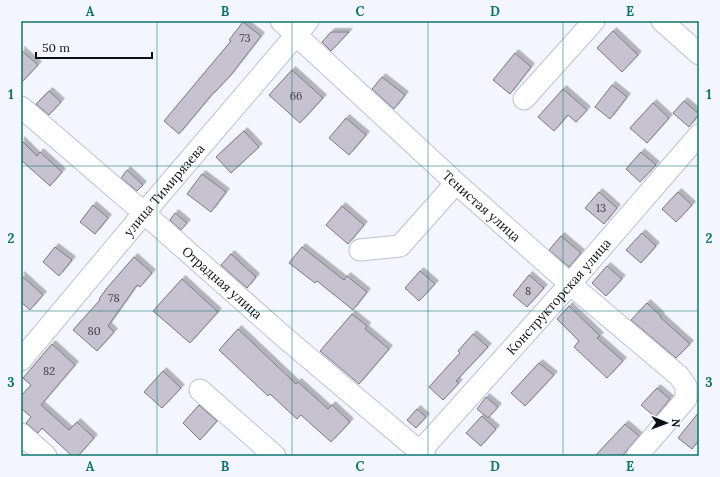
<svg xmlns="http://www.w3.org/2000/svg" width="720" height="477" font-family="Lora,serif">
<defs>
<filter id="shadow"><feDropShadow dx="3.5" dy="-3.5" stdDeviation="0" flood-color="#0004"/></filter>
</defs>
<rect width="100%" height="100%" fill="#f3f6fe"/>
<path fill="#c7c2cf" stroke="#7c7783" filter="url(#shadow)" d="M243 22 261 36 230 76 215 92H214L179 134 164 121 231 41 229 40Z
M613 31 638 55 622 72 597 48Z
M331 32H349L331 51 322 42Z
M21 50 38 65 21 83Z
M515 53 531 67 510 94 493 80Z
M292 70 323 98 300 123 269 95Z
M382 77 405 95 394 109 372 89Z
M612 85 627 97 610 119 595 107Z
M563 89 587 110 576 122 568 115 554 131 538 117Z
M49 91 61 102 49 115 36 104Z
M684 101 699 114 689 127 673 113Z
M653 103 669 118 647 143 630 128Z
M346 118 366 135 349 155 329 138Z
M244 131 259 147 231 173 216 157Z
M21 140 37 156 40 152 62 172 50 186 21 160Z
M641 152 656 165 640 182 626 169Z
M127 170 143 185 137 191 121 178Z
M202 174 226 192 211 212 187 194Z
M599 192 617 208 604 224 585 208Z
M678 192 692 205 676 222 662 209Z
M93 205 108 218 95 234 80 222Z
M342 206 364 225 348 244 326 225Z
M175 213 187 223 181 230 170 220Z
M642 233 656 246 641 263 626 250Z
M561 236 581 253 569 267 549 250Z
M55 247 72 260 59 276 43 262Z
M302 247 344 280 347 276 367 292 353 310 317 281 315 283 289 263Z
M231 254 256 277 247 288 221 265Z
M134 257 152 273 140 287 137 285 108 326 114 332 97 351 73 330 100 300 99 299 107 288Z
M607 266 622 279 606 296 592 283Z
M420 271 435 284 419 301 405 288Z
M21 275 43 295 30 310 21 302Z
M529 275 544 288 527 307 513 295Z
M182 279 218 312 190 343 153 311Z
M647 303 661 316 660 317 690 344 676 358 631 320Z
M569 306 600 336 597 338 623 361 607 378 574 347 579 341 557 319Z
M352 314 367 326 365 329 389 349 359 384 320 351Z
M238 329 256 346 296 384 298 382 328 409 332 405 350 422 331 442 301 415 297 419 270 394 268 396 219 350Z
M473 334 488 347 456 381 459 383 443 400 429 387 460 353 458 351Z
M52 344 75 365 41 405 69 430 77 422 94 438 78 456H72L42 428 38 433 26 423 31 417 21 408V396L31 385 23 378Z
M539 363 554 375 525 406 511 393Z
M163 371 181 388 162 408 144 392Z
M657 388 670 399 655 417 641 405Z
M486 397 498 407 488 418 477 409Z
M199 405 217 421 200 440 183 423Z
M417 409 426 417 416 428 407 420Z
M699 412V440L692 449 678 438Z
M482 416 496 429 481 446 466 433Z
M625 424 639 436 622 456H595Z"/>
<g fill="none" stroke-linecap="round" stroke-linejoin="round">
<g stroke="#bec2d0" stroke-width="23">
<g id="minor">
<path id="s1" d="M281 21 456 183 570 284 679 376 686 386V399L637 456"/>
<path d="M662 21 699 54"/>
<path d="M524 99 594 21"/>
<path id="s2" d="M21 107 144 213 284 337 425 456"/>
<path d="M360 250 400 246 456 183"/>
<path id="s3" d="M21 360 144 213 308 21"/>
<path d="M200 390 275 456"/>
<path d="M21 434 46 456"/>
<path id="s4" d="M416 456 570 284 699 135"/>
</g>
</g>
<use href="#minor" stroke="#fff" stroke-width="21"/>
</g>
<path fill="none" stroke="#0f766e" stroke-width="1" stroke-opacity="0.55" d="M157 21V456M292 21V456M428 21V456M563 21V456M21 166H699M21 311H699"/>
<g text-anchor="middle" stroke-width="3" stroke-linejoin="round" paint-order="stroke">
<g font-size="11" fill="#3c3c43">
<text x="245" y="42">73</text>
<text x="296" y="100">66</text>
<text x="601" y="212">13</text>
<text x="528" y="295">8</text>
<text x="114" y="302">78</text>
<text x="94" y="335">80</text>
<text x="49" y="375">82</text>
</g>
<g font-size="13" fill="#0e0f14" stroke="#f3f6fe">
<text dy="5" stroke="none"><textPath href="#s3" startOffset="222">улица Тимирязева</textPath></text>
<text dy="5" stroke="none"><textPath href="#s1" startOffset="273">Тенистая улица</textPath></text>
<text dy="5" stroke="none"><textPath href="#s2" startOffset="267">Отрадная улица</textPath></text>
<text dy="5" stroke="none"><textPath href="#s4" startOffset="214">Конструкторская улица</textPath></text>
</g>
</g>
<rect width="720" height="477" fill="none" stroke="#f3f6fe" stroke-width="44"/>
<g transform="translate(666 423) rotate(91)" stroke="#f3f6fe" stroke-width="3" paint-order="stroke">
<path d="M0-3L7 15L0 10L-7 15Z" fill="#0e0f14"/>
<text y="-6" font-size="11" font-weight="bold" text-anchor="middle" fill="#0e0f14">N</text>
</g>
<path d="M36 52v6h116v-6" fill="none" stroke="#0e0f14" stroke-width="2"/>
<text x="42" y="52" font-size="12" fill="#0e0f14" stroke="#f3f6fe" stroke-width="3" paint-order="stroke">50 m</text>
<rect x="22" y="22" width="676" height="433" fill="none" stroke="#0f766e" stroke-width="1.5"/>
<g font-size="13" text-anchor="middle" font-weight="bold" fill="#0f766e">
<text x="90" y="16">A</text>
<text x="225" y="16">B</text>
<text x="360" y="16">C</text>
<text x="495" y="16">D</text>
<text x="630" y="16">E</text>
<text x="11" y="99">1</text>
<text x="709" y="99">1</text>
<text x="11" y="243">2</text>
<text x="709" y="243">2</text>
<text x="11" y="387">3</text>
<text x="709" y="387">3</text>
<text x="90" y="471">A</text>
<text x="225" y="471">B</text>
<text x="360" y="471">C</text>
<text x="495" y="471">D</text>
<text x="630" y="471">E</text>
</g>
</svg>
